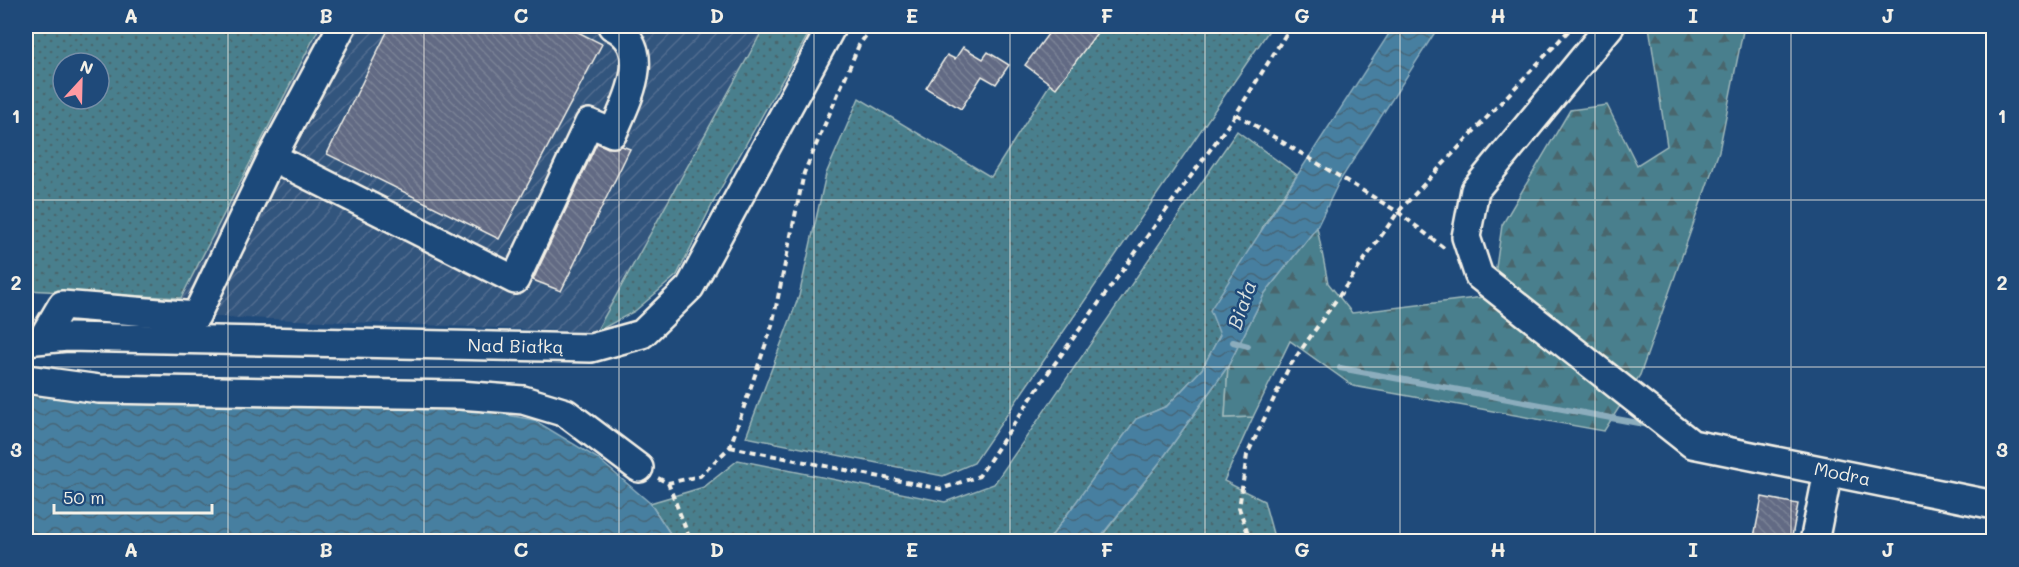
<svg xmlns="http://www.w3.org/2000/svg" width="2019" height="567" font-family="Mali,sans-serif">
<defs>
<pattern id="industrial-furrows" width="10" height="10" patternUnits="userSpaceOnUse" patternTransform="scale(1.5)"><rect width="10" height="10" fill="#33547d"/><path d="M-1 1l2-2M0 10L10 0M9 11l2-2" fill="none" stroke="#516d8f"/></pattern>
<pattern id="grass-dots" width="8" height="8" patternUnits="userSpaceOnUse" patternTransform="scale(1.5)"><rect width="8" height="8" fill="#4a7f8d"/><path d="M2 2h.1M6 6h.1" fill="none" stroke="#4a666d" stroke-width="1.8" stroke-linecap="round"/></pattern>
<pattern id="forest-firs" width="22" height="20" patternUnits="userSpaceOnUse" patternTransform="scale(1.5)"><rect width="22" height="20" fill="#4a7f8d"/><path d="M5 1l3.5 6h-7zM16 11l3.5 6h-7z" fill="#4a666d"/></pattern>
<pattern id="water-waves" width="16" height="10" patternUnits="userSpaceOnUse" patternTransform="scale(1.5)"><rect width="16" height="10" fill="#467fa0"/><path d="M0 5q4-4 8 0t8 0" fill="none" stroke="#476678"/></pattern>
<pattern id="building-back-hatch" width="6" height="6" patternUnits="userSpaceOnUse" patternTransform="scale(1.5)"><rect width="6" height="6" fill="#626b84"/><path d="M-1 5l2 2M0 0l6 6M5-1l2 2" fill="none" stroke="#798195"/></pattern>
</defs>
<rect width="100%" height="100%" fill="#1f4a7a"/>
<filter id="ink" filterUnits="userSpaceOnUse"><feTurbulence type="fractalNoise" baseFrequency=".0167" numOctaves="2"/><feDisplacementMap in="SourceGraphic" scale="12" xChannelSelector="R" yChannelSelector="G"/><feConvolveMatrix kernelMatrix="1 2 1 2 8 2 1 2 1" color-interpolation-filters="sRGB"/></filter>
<g filter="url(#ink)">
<path fill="url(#industrial-furrows)" d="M320 26H765L596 332 196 316 181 298Z"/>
<path fill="url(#grass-dots)" stroke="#9fb8ba" stroke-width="1.5" fill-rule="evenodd" d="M26 26H320L181 298 26 290ZM63 63H99V99H63Z
M765 26H813L717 195 677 275 635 311 596 332Z
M1087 26H1272L974 463 943 476 746 437 799 296 826 174 859 98 991 177Z
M1237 131 1297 175 1263 226 1220 335 1202 369 1167 406 1136 419 1048 541H675L650 503 704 487 738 460 945 502 994 484Z
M1228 366 1225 418 1253 417 1224 481 1264 501 1275 541 1097 542 1160 462Z"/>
<path fill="url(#forest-firs)" stroke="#9fb8ba" stroke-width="1.5" d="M1649 26H1744L1719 151 1640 375 1604 431 1353 386 1290 341 1253 417 1225 418 1228 366 1265 293 1317 227 1328 283 1352 313 1492 296 1502 225 1570 110 1607 105 1637 165 1667 146Z"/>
<path fill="url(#water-waves)" stroke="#8cadbd" stroke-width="1.5" d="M1394 26H1439L1339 182 1317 227 1265 293 1228 366 1160 462 1097 541H1048L1136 419 1167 406 1202 369 1220 335 1210 310Z
M26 394 470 408 534 420 597 458 650 503 675 541 26 542Z"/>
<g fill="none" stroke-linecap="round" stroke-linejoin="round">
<path stroke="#8cadbd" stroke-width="6" d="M1233 342 1248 346
M1340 368 1649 425"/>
</g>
<path fill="url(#building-back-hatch)" stroke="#f4f1e8" stroke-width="1.5" d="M390 26H566L602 44 499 239 327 154Z
M1054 26H1102L1056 88 1025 65Z
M963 47 983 59 988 52 1009 65 996 84 982 76 961 109 926 88 947 55 955 59Z
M597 143 608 148 622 146 630 149 561 291 533 280Z
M1762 497 1798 504 1791 542H1753Z"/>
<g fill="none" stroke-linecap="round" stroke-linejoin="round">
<g stroke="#f4f1e8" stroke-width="32">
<g id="minor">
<path id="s1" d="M1610 26 1475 190 1466 237 1479 276 1692 444 1994 505"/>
<path d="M272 157 515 280 589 123 613 133C627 100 656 48 612 26"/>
<path d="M42 339 62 305 196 316 272 157 342 26"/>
<path id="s2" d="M26 341 67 337 591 348 642 334 690 287 832 26"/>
<path d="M26 379 99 389 460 395 523 400 566 413 639 468"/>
<path d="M1814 542 1828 472"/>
</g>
</g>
<path stroke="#f4f1e8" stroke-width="4" stroke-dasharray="6 4.5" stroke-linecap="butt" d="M1236 114 1398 212 1444 248
M730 447 941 489 979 476 1048 373 1236 114 1291 26
M658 478 668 483 700 476 730 447 772 326 804 173 859 45 873 26
M668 483 691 542
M1251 542 1239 508 1247 455 1289 367 1398 212 1573 26"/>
<use href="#minor" stroke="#1f4a7a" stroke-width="27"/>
</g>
</g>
<path fill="none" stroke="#f4f1e8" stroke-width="1.5" stroke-opacity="0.55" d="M228 26V542M424 26V542M619 26V542M814 26V542M1010 26V542M1205 26V542M1400 26V542M1595 26V542M1791 26V542M26 200H1994M26 367H1994"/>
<g text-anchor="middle" stroke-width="5" stroke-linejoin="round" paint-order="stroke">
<g font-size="18" fill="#f4f1e8" stroke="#1f4a7a">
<text dy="6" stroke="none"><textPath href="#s2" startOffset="490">Nad Białką</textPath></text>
<text dy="6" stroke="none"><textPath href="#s1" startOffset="726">Modra</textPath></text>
</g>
<g font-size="20" font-style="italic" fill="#dae0dd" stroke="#1f4a7a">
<text transform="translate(1242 305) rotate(-71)" y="7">Biała</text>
</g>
</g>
<rect width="2019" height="567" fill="none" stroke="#1f4a7a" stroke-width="66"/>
<g transform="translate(81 81) rotate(22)"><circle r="28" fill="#1f4a7a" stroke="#748da6" stroke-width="1.5"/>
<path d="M0-4.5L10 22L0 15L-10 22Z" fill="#ff9aa2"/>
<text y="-9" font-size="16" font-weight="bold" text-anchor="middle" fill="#f4f1e8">N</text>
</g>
<path d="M54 504v9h158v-9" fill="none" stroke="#f4f1e8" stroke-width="3"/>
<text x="63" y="504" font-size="18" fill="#f4f1e8" stroke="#1f4a7a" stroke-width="4.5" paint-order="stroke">50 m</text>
<rect x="33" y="33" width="1953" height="501" fill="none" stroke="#f4f1e8" stroke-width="2"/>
<g font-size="20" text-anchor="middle" font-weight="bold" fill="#f4f1e8">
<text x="131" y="23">A</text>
<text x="326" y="23">B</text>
<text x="521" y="23">C</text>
<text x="717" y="23">D</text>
<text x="912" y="23">E</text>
<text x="1107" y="23">F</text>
<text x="1302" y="23">G</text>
<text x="1498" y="23">H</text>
<text x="1693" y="23">I</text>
<text x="1888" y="23">J</text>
<text x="16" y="123">1</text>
<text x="2002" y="123">1</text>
<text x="16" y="290">2</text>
<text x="2002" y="290">2</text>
<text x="16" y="457">3</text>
<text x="2002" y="457">3</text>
<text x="131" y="557">A</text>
<text x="326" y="557">B</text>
<text x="521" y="557">C</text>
<text x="717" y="557">D</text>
<text x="912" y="557">E</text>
<text x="1107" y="557">F</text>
<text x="1302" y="557">G</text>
<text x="1498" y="557">H</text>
<text x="1693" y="557">I</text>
<text x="1888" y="557">J</text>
</g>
</svg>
